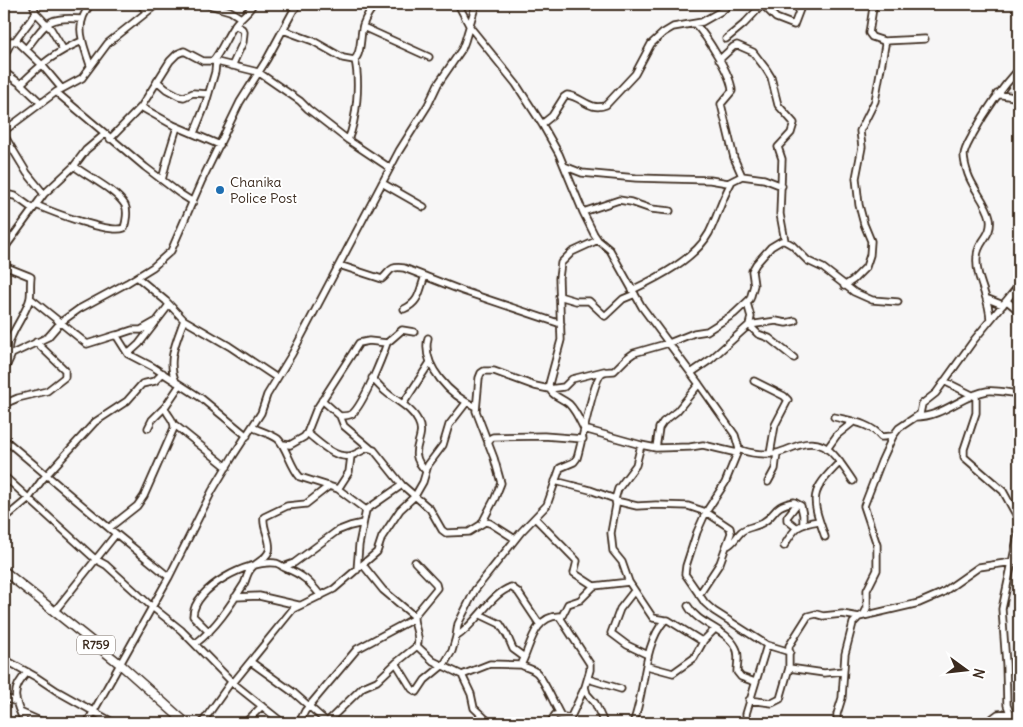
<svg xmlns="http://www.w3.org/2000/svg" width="1023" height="727" font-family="Delius,sans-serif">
<rect width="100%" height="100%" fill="#f7f6f6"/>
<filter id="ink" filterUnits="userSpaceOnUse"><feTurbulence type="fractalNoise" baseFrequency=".02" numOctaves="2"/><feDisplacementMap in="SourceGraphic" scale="10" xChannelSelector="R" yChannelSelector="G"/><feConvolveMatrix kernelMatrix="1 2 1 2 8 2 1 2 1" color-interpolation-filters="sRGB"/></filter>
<g filter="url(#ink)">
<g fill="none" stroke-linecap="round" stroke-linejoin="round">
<g stroke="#3b2a1e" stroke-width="9">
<path id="minor" d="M33 4 36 13 51 29 63 49
M140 4 146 11
M206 4 230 11 241 18
M289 4 295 9
M458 4 470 27 516 84 542 124 559 154 583 212 594 234 598 240 610 250 642 307 699 384 735 435 739 449C750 454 766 455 777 453 792 449 807 438 823 446 834 451 846 471 853 481
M762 4 776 18 794 25 802 4
M695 24C706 35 732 76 732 91L721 104 734 158 742 176 764 179 782 186
M363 27 429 57
M283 30 313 41 343 58 354 60C362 54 360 35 363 25 366 17 370 10 376 4
M726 39 744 24 763 4
M15 41 36 13
M884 41 925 39
M26 49C46 24 46 16 81 19
M4 56 12 41 18 42 41 64 62 89
M719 60 733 47 737 45 753 52 766 69 771 77 778 105 794 123 791 133 778 147 782 159 780 214 785 241
M213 61 258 72 300 101 308 109 348 140 390 168
M90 65C83 42 73 25 91 4
M232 66 243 42 244 32 242 29 235 25
M4 72 21 84 41 103
M157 81 166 89 179 96 184 97 193 93 208 94
M21 84C41 64 56 52 82 41
M56 92 145 167 179 193 193 202
M997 94 1019 98
M141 107 173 125 220 145
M542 124 552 116 564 97 567 95C581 96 590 112 606 105L635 74 651 44 663 33 673 27 702 22 723 10 729 4
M4 131 56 92 82 78 108 43 157 4
M194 133 205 106 215 72 216 62
M4 135 27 173 44 194
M110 139 141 107 170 61 177 54 184 51 203 61H213C222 50 226 37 234 26 240 17 249 13 253 4
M348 140C357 119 360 82 355 60
M564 166 582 173 636 178 710 180 728 183 742 176
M162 180 168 156 177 127
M382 183 424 207
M4 194 15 196 33 209
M36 205C52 212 109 234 124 228 126 222 128 211 125 205 116 190 88 177 74 166
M583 212 619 200 631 202 651 209 670 211
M598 240 572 252 561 263 559 278 561 340 549 384C549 396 561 397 569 404 576 411 580 421 584 429L641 445 656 448 690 447 703 445 737 453
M4 249 44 194 74 166 86 150 105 134
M339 265 382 279C391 271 389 266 404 268L463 291 561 324
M4 266 29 276 31 277C30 284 31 292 30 298 26 317 3 338 9 359
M137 277 166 301 184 320 229 346 277 378
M844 286 853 280 866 267 870 255 871 241 864 224 859 205 856 178 862 147 860 131 875 101 885 45 884 41 872 37 869 33 873 8 875 4
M632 290C657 278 695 259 709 233 717 217 722 199 731 183
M559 296 576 301H589L605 316 623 299 635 294
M30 298 87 344 116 335 128 354 153 367 201 398 247 436
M988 299 1003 305
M1007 301 1019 311
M404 309C420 302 419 291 425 276
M990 320C990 297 975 279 977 257 977 241 993 237 990 218 987 203 973 189 968 174 966 168 964 161 964 155 965 147 970 141 973 134 986 110 1001 89 1019 69
M749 325 758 334 769 338 794 358
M749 325 776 321 786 323 795 321
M117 335 132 330H141L155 322
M428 338C421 366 451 396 476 407
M128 354 139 344 169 305
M4 371 12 354 48 337 61 322 79 309 127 283 153 267 171 251 202 180 240 102 267 59 297 4
M691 373 710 360 749 325 751 317 747 303
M372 378C377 383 381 388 386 392 396 401 412 408 418 421 428 440 404 450 426 471
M754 381 784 396 788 400 775 425 770 454
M944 381 972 395
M176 382C166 361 177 340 184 320
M976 394V413L964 449V457L1003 491 1019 520
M322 400 340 416C345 416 348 416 352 414 363 405 382 358 387 343
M4 404 18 398 47 391 65 377V370L36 342
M403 404 429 364
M340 416 344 426 370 448
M834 417C850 421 871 423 881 437L893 436
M916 417C943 417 962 395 987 391 997 390 1009 393 1019 394
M175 425 227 467
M252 427C260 431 271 434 278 439 286 446 291 468 300 477L338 489 366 510
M148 428 152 420 165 407
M307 433C319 442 336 461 353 455 358 453 363 450 368 448L374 450 402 485 430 509 442 530 446 533 469 532 485 522 490 523 515 539
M4 439 109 528 169 577
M282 444 290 445 304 437 307 433 316 410 359 343 369 341 387 343 402 330 414 332
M488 444 491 438 493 437 544 436 583 439
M656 448 659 428 663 422 677 411 699 384
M827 449 837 435 852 423
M738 451 725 483 706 512 697 532 686 566 685 574 705 603 714 611 767 645 790 652
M4 476 95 559 106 565 151 606 181 630 233 683 283 723
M555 481 590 490 615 499 616 505 611 533 613 551 622 562 629 582 653 618 665 620
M768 482 775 469 777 453
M338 489 349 472 351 456
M615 499 618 489 636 465 641 445
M616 501 637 506 656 505 688 506 706 512 730 528 731 533 720 563 699 595
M535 518 577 561 574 573 594 586
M4 519 29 498 42 480 95 422 127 401 142 384 155 381 163 373
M482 523 495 498 501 483 494 458 476 411 479 378 481 373 484 371H494L535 386 549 389 564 387 572 379 604 371
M109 528 137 506 144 496 174 428C175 419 166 415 165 407L180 385
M797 528 787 520V517L797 504
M1019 530 1002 609 1006 664 1007 705 1010 713 1019 714
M825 537C811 497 809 493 840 462
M727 546C734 543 735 538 741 532 746 527 756 527 762 523 777 515 771 506 794 502L801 506 803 515V523
M784 546C795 527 798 524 819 521
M363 565 383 590 414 616
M283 567 294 563 337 531 350 526 363 523
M357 570 359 545 366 510 402 485
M634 591 620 609 611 633 627 645 648 655
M235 597 259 596 298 605
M688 606C698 625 726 628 736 648 740 655 737 664 737 672L741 677 755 682
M54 612 116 534
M481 615 500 624 507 635 513 649 524 657
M561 618 568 604 580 600 594 586 629 582
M209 632 193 616C194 587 249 560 275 563 278 563 282 566 285 568 303 575 309 581 321 596
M456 637C477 624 489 595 511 587L518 592 540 625
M195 644C216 628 230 606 244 584 246 580 247 574 250 570 255 562 266 560 269 551 272 540 262 529 264 517L287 506 306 504 329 486
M417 646 433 661 462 675 471 694 474 708 490 723
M4 659 36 677 57 691 114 723
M251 662 294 693 328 723
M396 663 412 689 417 692 425 680 442 666
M521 665C526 668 531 668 536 672 543 677 555 706 561 716
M443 666 452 651 456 637 458 624 475 590 521 532 547 505 560 468 574 462 577 458C582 443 593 380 602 373 605 371 610 371 614 371L627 358 634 353 669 343 694 333 707 331 734 314 750 299 754 285 752 271 756 264 771 247 781 241H785L792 245 808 261 823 268 854 292 872 300 898 302
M647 666 673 673 694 658 704 640
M789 668 824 673 843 671
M462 675 490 664 521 665C530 649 533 616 559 616L590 664V670L585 687 587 694 595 703 604 723
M588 679 621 689
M233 683 293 609 334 589 377 552 382 537 400 510 415 496 423 482 428 465 443 445 449 425 466 403
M4 698 17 702
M749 700 772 703 780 699 789 668V646L808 616 816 614 823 616 842 614 859 617 919 603 942 593 979 567 1019 561
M20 712 45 723
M25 723C15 702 9 690 28 672
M87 723 169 577 212 491 233 456 261 413 267 395 292 354 399 151 428 105 438 84 462 49 465 41 476 4
M202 723 231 682
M245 723 262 706
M299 723 305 711 357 649 413 619
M326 723 363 687 377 681 396 663 417 646C421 636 413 626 414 616L437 588 436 584 415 562
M550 723 555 715 569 718
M568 723 585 687
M633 723C646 691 642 646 665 620H668L700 640H704L715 629
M747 723 746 714 767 645
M837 723V714L842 698 845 654 853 623 859 617 864 614 867 608V590L877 570V545L864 506 881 462 893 436 899 428 920 414 922 404 936 393 974 340 1019 285
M986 723 998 714 1010 713"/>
</g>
<g stroke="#3b2a1e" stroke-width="11">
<path id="major" d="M4 571 120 664 186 723"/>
</g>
<use href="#minor" stroke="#fff" stroke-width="5.5"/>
<use href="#major" stroke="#fff" stroke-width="8"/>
</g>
</g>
<circle fill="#1f6fb2" stroke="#fff" stroke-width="2" cx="220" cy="190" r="5"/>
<g text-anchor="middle" stroke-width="4" stroke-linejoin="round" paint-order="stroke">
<rect fill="#fff" stroke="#766a62" stroke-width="1" x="77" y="635.5" width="38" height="19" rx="4"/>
<g font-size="12" font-weight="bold" fill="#3b2a1e">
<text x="96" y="649">R759</text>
</g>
<g font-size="14" fill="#3b2a1e" stroke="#fff" text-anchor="start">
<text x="230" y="187">Chanika<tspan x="230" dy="16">Police Post</tspan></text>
</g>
</g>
<rect width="1023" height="727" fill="none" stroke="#fff" stroke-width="20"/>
<rect x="10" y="10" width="1003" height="707" fill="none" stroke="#3b2a1e" stroke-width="2" filter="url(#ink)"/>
<g transform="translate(966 670) rotate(105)" stroke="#ffffff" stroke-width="4" paint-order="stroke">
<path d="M0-4L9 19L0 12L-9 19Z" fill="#3b2a1e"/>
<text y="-8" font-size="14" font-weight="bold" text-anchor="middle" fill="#3b2a1e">N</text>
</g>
</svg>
